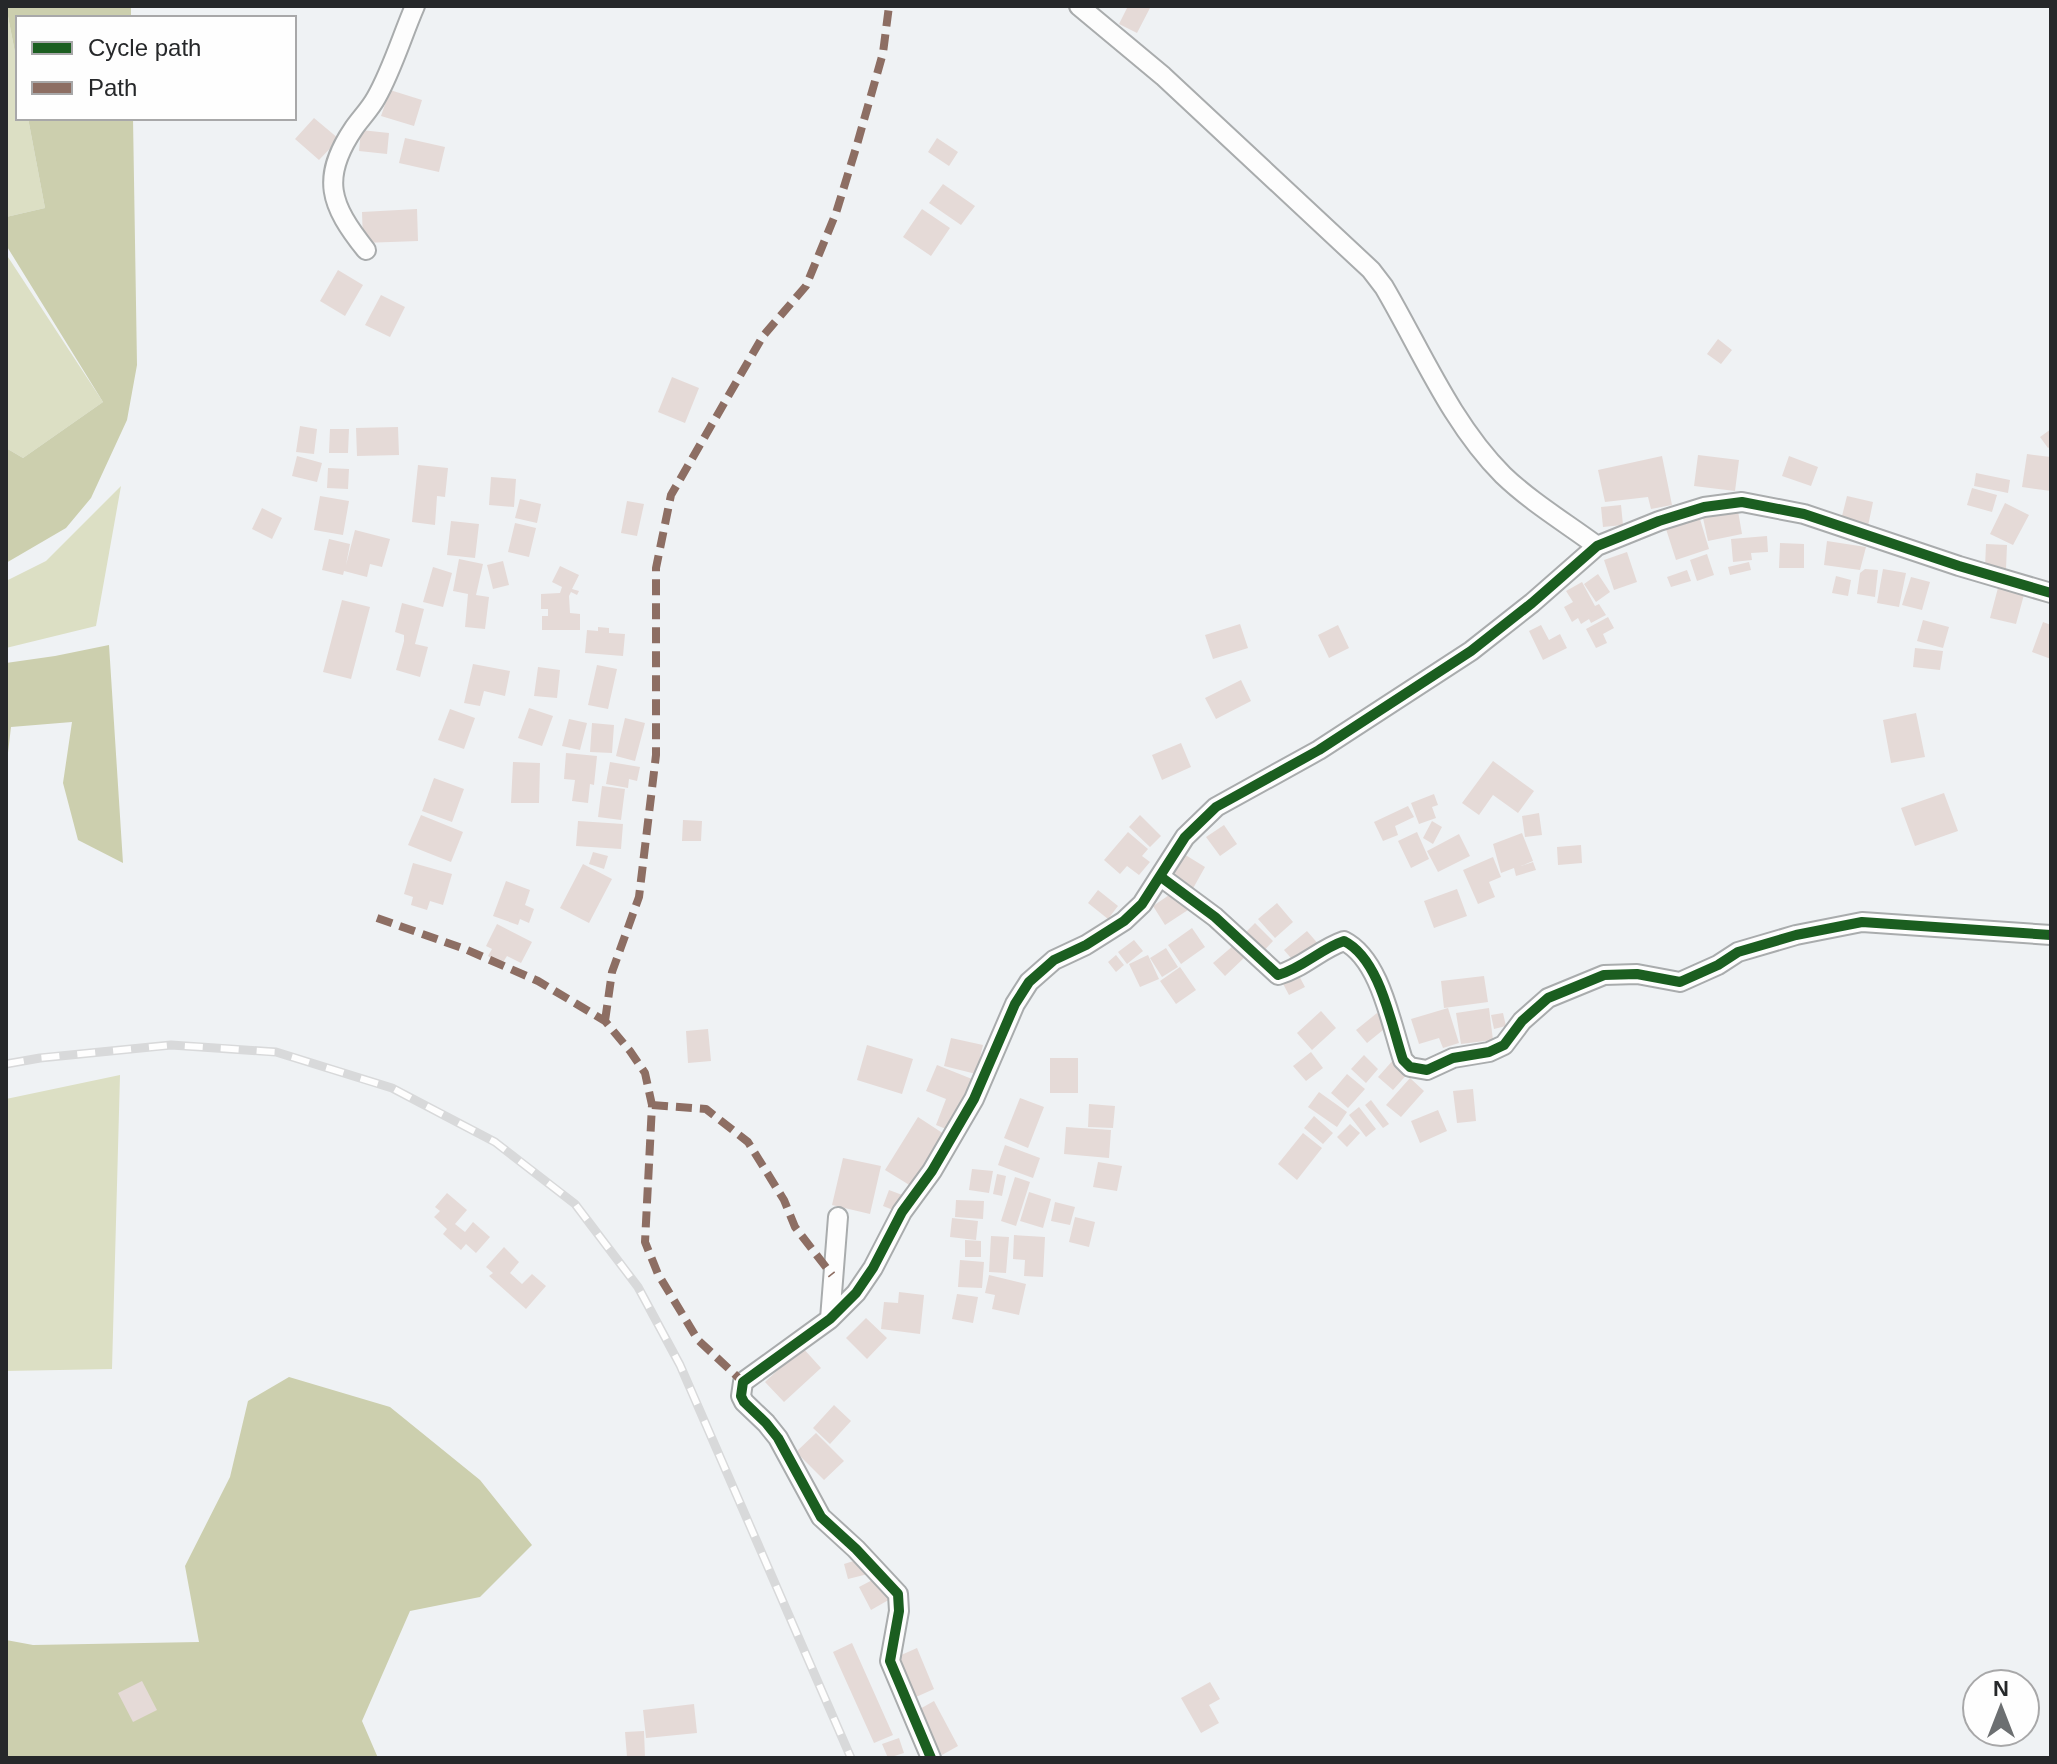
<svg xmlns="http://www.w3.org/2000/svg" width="2057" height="1764" font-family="Helvetica,sans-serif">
<rect width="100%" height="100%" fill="#eff2f4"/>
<path fill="#dcdfc4" d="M6 6 18 68V118H28L45 208 6 217Z
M6 254 103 402 23 458 6 448Z
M121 486 96 626 6 648V581L46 561Z
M120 1075 112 1369 6 1371V1099Z"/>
<path fill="#cccfae" d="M6 6H131V18H18V68Z
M28 118H133L137 365 127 420 91 498 66 528 6 563V448L23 458 103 402 6 245V217L45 208Z
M109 645 123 863 78 840 63 783 72 722 11 727 6 770V663L55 656Z
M289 1377 390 1407 480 1480 532 1545 480 1597 410 1611 362 1721 378 1758H6V1640L33 1645 199 1642 185 1566 230 1477 248 1401Z"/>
<path fill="#e5dad7" d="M1128 6H1151L1137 33 1119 24Z
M390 90 422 100 414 126 381 116Z
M314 118 339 139 319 160 295 139Z
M361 130 389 133 387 154 359 151Z
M405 138 445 147 439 172 399 163Z
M937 138 958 152 949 166 928 152Z
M943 184 975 206 961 225 929 203Z
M417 209 418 241 363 243 362 212Z
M922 209 950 228 931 256 903 237Z
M338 270 363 285 345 316 320 301Z
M381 295 405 307 390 337 365 325Z
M1718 339 1732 350 1721 364 1707 354Z
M672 377 699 388 685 423 658 412Z
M300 426 317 429 314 454 296 452Z
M398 427 399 455 357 456 356 428Z
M330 429H349L348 453H329Z
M2051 429V446L2048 448 2040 437Z
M2027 454 2051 457V491L2022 487Z
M1698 455 1739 460 1735 491 1694 486Z
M297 456 322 463 317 482 292 476Z
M1662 456 1672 505 1651 509 1648 497 1605 502 1598 470Z
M1789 456 1818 467 1811 486 1782 476Z
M418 465 448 468 445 497 437 496 435 525 412 522Z
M328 468 349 469 348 489 327 488Z
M1976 473 2010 480 2008 493 1974 486Z
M491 477 516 479 514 507 489 505Z
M1972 488 1997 495 1992 512 1967 505Z
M320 496 349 501 343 535 314 530Z
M1847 496 1873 502 1868 526 1841 520Z
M520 499 541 504 537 523 515 518Z
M627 501 644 504 637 536 621 533Z
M2005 503 2029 515 2013 545 1990 534Z
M1621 505 1623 525 1603 527 1601 507Z
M262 508 282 518 272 539 252 529Z
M1738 511 1742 534 1708 541 1703 518Z
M1700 519 1709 549 1676 560 1666 529Z
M451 521 479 524 475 558 447 555Z
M515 523 536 528 529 557 508 552Z
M355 530 390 539 382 567 370 564 367 577 344 571 343 575 322 570 329 539 350 544 346 565Z
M1767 536 1768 552 1751 553 1752 560 1733 562 1731 539Z
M1827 541 1866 547 1860 570 1824 565Z
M1780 543 1804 544V568H1779Z
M1986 544 2007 545 2006 569 1985 568Z
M1627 552 1637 582 1614 590 1604 560Z
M1707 554 1714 575 1697 581 1690 560Z
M459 559 483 564 476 595 489 597 485 629 465 627 468 594 453 591Z
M503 561 509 585 493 589 487 565Z
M1749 562 1751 570 1730 575 1728 567Z
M560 566 579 575 572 589 579 591 577 595 571 592 569 596 570 613 580 614V630H542V616H548V609H541V594L560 593 562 587 552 582Z
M433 567 452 573 443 607 423 602Z
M1865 569 1878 570 1875 597 1857 594 1860 573Z
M1883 569 1906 573 1899 607 1877 603Z
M1687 570 1691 581 1671 587 1667 577Z
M1598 574 1610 592 1596 602 1584 584Z
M1836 576 1851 580 1848 596 1832 593Z
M1911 577 1930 582 1922 610 1902 605Z
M1582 582 1595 606 1599 604 1606 615 1591 623 1589 619 1581 624 1578 618 1572 622 1564 607 1573 602 1566 591Z
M1999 584 2025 591 2016 624 1990 618Z
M342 600 370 607 351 679 323 672Z
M402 603 424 609 415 644 428 647 420 677 396 670 404 641V635L395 632Z
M1608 617 1614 628 1603 634 1607 643 1596 648 1586 629Z
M1923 620 1949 627 1943 648 1917 641Z
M2043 622 2051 625V659L2032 652Z
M1240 624 1248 648 1213 659 1205 635Z
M1338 625 1349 648 1329 658 1318 635Z
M1541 625 1549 640 1560 634 1567 648 1543 660 1529 631Z
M598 627 609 628V633L625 634 623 656 585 653 587 630 598 631Z
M1915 648 1943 651 1940 670 1913 667Z
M473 664 510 671 505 696 484 691 480 706 464 703Z
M597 665 617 669 608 709 588 705Z
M538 667 560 670 557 698 534 696Z
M1241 680 1251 701 1216 719 1205 698Z
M529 708 553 716 542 746 518 738Z
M450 709 475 718 464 749 438 740Z
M1916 713 1925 757 1891 763 1883 720Z
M625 718 645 723 635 761 616 756Z
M569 719 587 723 580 750 562 746Z
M592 723 614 725 612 753 590 752Z
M1181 743 1191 767 1162 780 1152 755Z
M566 753 597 756 594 785 590 784 588 803 572 801 575 780 564 779Z
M1493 761 1534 791 1518 813 1493 795 1479 815 1462 803Z
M513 762 540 763 539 803H511Z
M610 762 640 767 637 781 629 779 628 788 606 784Z
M434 778 464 789 452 822 422 811Z
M602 786 625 789 621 820 598 817Z
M1944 793 1958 831 1915 846 1901 808Z
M1434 794 1438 805 1432 807 1436 818 1419 824 1411 803Z
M1408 806 1414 817 1395 826 1398 835 1383 841 1374 822Z
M1539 813 1542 835 1525 837 1522 816Z
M421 815 463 832 451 862 408 845Z
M1140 815 1161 836 1150 847 1129 827Z
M683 820 702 821 701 841H682Z
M578 821 623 824 621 849 576 846Z
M1432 821 1442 827 1433 844 1423 838Z
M1224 825 1237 844 1220 856 1206 837Z
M1128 832 1148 849 1142 856 1150 862 1139 875 1127 866 1120 874 1104 860Z
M1417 832 1429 859 1411 868 1398 841Z
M1522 833 1533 861 1521 866 1533 862 1536 870 1516 876 1514 868 1501 873 1493 844Z
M1459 834 1470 856 1438 872 1427 851Z
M1581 845 1582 863 1558 865 1557 847Z
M1179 851 1205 867 1191 892 1164 877Z
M593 852 608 856 604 869 589 864Z
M1493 857 1501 877 1489 882 1495 897 1478 904 1463 870Z
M413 863 452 874 443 905 430 901 427 910 411 905 413 897 404 894Z
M583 864 612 879 589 923 560 908Z
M506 881 530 890 525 905 534 909 529 923 520 919 518 925 493 916Z
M1457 889 1467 916 1434 928 1424 901Z
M1098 890 1118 906 1108 919 1088 903Z
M1175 891 1188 910 1165 925 1153 906Z
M1277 903 1293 922 1275 938 1258 919Z
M1255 923 1273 941 1261 954 1243 935Z
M497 924 532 942 521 963 507 956 502 964 488 956 492 949 486 946Z
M1192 928 1205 947 1181 964 1168 945Z
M1307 931 1320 946 1297 965 1284 950Z
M1134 940 1143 951 1127 964 1118 952Z
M1234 945 1245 957 1225 976 1213 963Z
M1166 948 1178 967 1162 977 1150 958Z
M1116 955 1124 965 1116 972 1108 962Z
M1148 955 1159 979 1140 987 1129 964Z
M1180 967 1196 990 1176 1004 1160 981Z
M1297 972 1305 987 1289 995 1281 980Z
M1484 976 1488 1002 1444 1008 1441 981Z
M1448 1008 1459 1043 1443 1048 1439 1038 1419 1044 1411 1019Z
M1489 1008 1493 1040 1461 1044 1456 1013Z
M1321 1011 1336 1028 1312 1050 1297 1033Z
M1377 1013 1388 1026 1367 1043 1356 1030Z
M1503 1013 1506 1026 1494 1029 1491 1015Z
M708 1029 711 1061 688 1063 686 1031Z
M951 1038 983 1045 976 1074 944 1066Z
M867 1045 913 1059 902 1094 857 1080Z
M1311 1052 1323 1068 1306 1081 1293 1066Z
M1364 1055 1378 1069 1366 1083 1351 1069Z
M1050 1058H1078V1093H1050Z
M1395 1058 1410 1071 1393 1090 1378 1077Z
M937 1065 972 1079 951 1131 936 1125 946 1099 926 1091Z
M1347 1074 1365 1089 1348 1108 1331 1093Z
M1410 1078 1424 1091 1401 1117 1386 1105Z
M1473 1089 1476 1121 1457 1123 1453 1091Z
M1319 1092 1347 1112 1337 1127 1308 1107Z
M1020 1098 1044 1107 1028 1148 1004 1138Z
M1371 1100 1389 1124 1383 1128 1365 1105Z
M1089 1104 1115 1106 1113 1128 1088 1127Z
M1359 1107 1376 1129 1366 1137 1349 1115Z
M1438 1110 1447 1131 1420 1143 1411 1121Z
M1314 1116 1333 1133 1323 1144 1304 1128Z
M918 1117 944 1134 911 1186 885 1170Z
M1350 1124 1360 1133 1347 1147 1337 1137Z
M1066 1127 1111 1130 1109 1158 1064 1154Z
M1303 1133 1322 1148 1297 1180 1278 1164Z
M1005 1145 1040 1158 1033 1178 998 1165Z
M843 1158 881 1166 870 1214 832 1205Z
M1098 1162 1122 1166 1117 1191 1093 1187Z
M972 1169 993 1171 989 1193 969 1190Z
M997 1174 1006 1176 1002 1196 993 1194Z
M1015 1177 1030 1182 1016 1226 1001 1221Z
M889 1190 905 1196 898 1212 883 1206Z
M1029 1192 1051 1199 1043 1228 1020 1221Z
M447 1193 467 1210 455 1224 465 1232 473 1222 490 1237 476 1253 466 1244 461 1250 443 1234 447 1229 434 1217 440 1211 435 1207Z
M956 1200 984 1201 983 1219 955 1217Z
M1055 1202 1075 1207 1070 1225 1051 1221Z
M1075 1217 1095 1222 1089 1247 1069 1242Z
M952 1218 978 1221 976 1240 950 1237Z
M1014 1235 1045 1237 1043 1277 1024 1276 1025 1260 1013 1259Z
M991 1236 1009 1237 1006 1273 989 1272Z
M965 1240 981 1241V1257H965Z
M504 1247 519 1262 510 1273 522 1284 532 1274 546 1286 526 1309 489 1276 493 1273 486 1267Z
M960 1260 984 1262 982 1288 958 1287Z
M989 1275 1026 1284 1019 1315 992 1309 995 1295 985 1293Z
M899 1292 924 1295 920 1334 881 1329 884 1302 898 1303Z
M957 1294 978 1297 973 1323 952 1319Z
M866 1318 887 1338 867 1359 846 1338Z
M802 1347 821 1368 784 1402 765 1382Z
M834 1405 851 1421 830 1444 813 1428Z
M816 1433 844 1461 824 1480 796 1452Z
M863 1558 868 1574 848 1579 844 1564Z
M880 1576 892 1598 871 1610 859 1587Z
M852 1643 893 1735 874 1743 833 1652Z
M917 1648 934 1689 916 1697 899 1656Z
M142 1681 157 1710 133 1722 118 1693Z
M1210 1682 1220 1699 1209 1705 1219 1723 1201 1733 1181 1698Z
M934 1701 958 1746 942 1755 918 1710Z
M694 1704 697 1733 646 1738 643 1710Z
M644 1731 645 1757H627L625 1732Z
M899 1738 904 1753 888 1758 882 1744Z"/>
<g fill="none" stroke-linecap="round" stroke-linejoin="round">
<g stroke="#a9acad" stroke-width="22">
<path id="minor" d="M1079 6 1163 76 1371 270 1384 287C1421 350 1451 423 1503 475 1531 502 1566 523 1597 546
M366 250C330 205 320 178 354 128 361 118 370 109 376 98 392 70 402 36 415 6
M1161 877 1215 917 1278 975C1303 968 1320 949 1344 941 1380 959 1391 1024 1403 1060L1410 1067 1427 1070 1453 1058 1489 1052 1504 1045 1522 1021 1548 998 1604 975 1637 974 1680 982 1718 965 1738 952 1796 935 1862 922 2051 935
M830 1319 838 1217
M931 1758 890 1661 899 1611 898 1594 856 1549 821 1517 778 1438 766 1423 744 1402 741 1396 743 1382 830 1319 856 1293 873 1268 902 1212 932 1171 974 1099 1015 1004 1029 982 1054 960 1086 945 1124 921 1142 904 1185 837 1216 807 1319 750 1471 651 1532 603 1597 546 1659 521 1704 507 1742 502 1804 514 1959 566 2051 593"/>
</g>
<use href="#minor" stroke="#fdfdfd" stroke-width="18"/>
<g stroke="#d8d9da" stroke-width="9">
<path id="rail" d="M6 1064 40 1058 171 1045 276 1052 392 1088 495 1142 575 1204 638 1287 680 1365 851 1758"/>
</g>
<use href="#rail" stroke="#fefefe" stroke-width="6" stroke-dasharray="18" stroke-linecap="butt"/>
<path stroke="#8d6e63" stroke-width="8" stroke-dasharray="16 8" stroke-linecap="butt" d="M377 918 465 949 538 981 605 1021 630 1051 645 1073 652 1105 645 1242 658 1274 698 1340 743 1382
M605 1021 612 972 639 897 656 755V568L671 495 763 336 806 286 836 213 856 148 883 53 889 6
M652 1105 706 1109 748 1142 784 1200 795 1227 832 1275"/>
<g stroke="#fefefe" stroke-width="15">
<path id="cycleway" d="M1161 877 1215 917 1278 975C1303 968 1320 949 1344 941 1380 959 1391 1024 1403 1060L1410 1067 1427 1070 1453 1058 1489 1052 1504 1045 1522 1021 1548 998 1604 975 1637 974 1680 982 1718 965 1738 952 1796 935 1862 922 2051 935
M931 1758 890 1661 899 1611 898 1594 856 1549 821 1517 778 1438 766 1423 744 1402 741 1396 743 1382 830 1319 856 1293 873 1268 902 1212 932 1171 974 1099 1015 1004 1029 982 1054 960 1086 945 1124 921 1142 904 1185 837 1216 807 1319 750 1471 651 1532 603 1597 546 1659 521 1704 507 1742 502 1804 514 1959 566 2051 593"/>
</g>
<use href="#cycleway" stroke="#1b5e20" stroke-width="10"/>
</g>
<rect width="2057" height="1764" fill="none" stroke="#26282a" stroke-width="16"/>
<rect x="16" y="16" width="280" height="104" fill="#fefefe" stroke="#a8a8a9" stroke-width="2"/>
<rect x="32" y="42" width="40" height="12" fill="#1b5e20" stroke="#a8a8a9" stroke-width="2"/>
<text x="88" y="56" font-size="24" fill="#26282a">Cycle path</text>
<rect x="32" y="82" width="40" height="12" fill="#8d6e63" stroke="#a8a8a9" stroke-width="2"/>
<text x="88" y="96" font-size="24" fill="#26282a">Path</text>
<g transform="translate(2001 1708)"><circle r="38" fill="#fefefe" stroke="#a8a8a9" stroke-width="2"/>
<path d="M0-6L14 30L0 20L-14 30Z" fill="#6c6f71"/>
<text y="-12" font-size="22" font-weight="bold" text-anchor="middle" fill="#26282a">N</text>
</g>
</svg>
